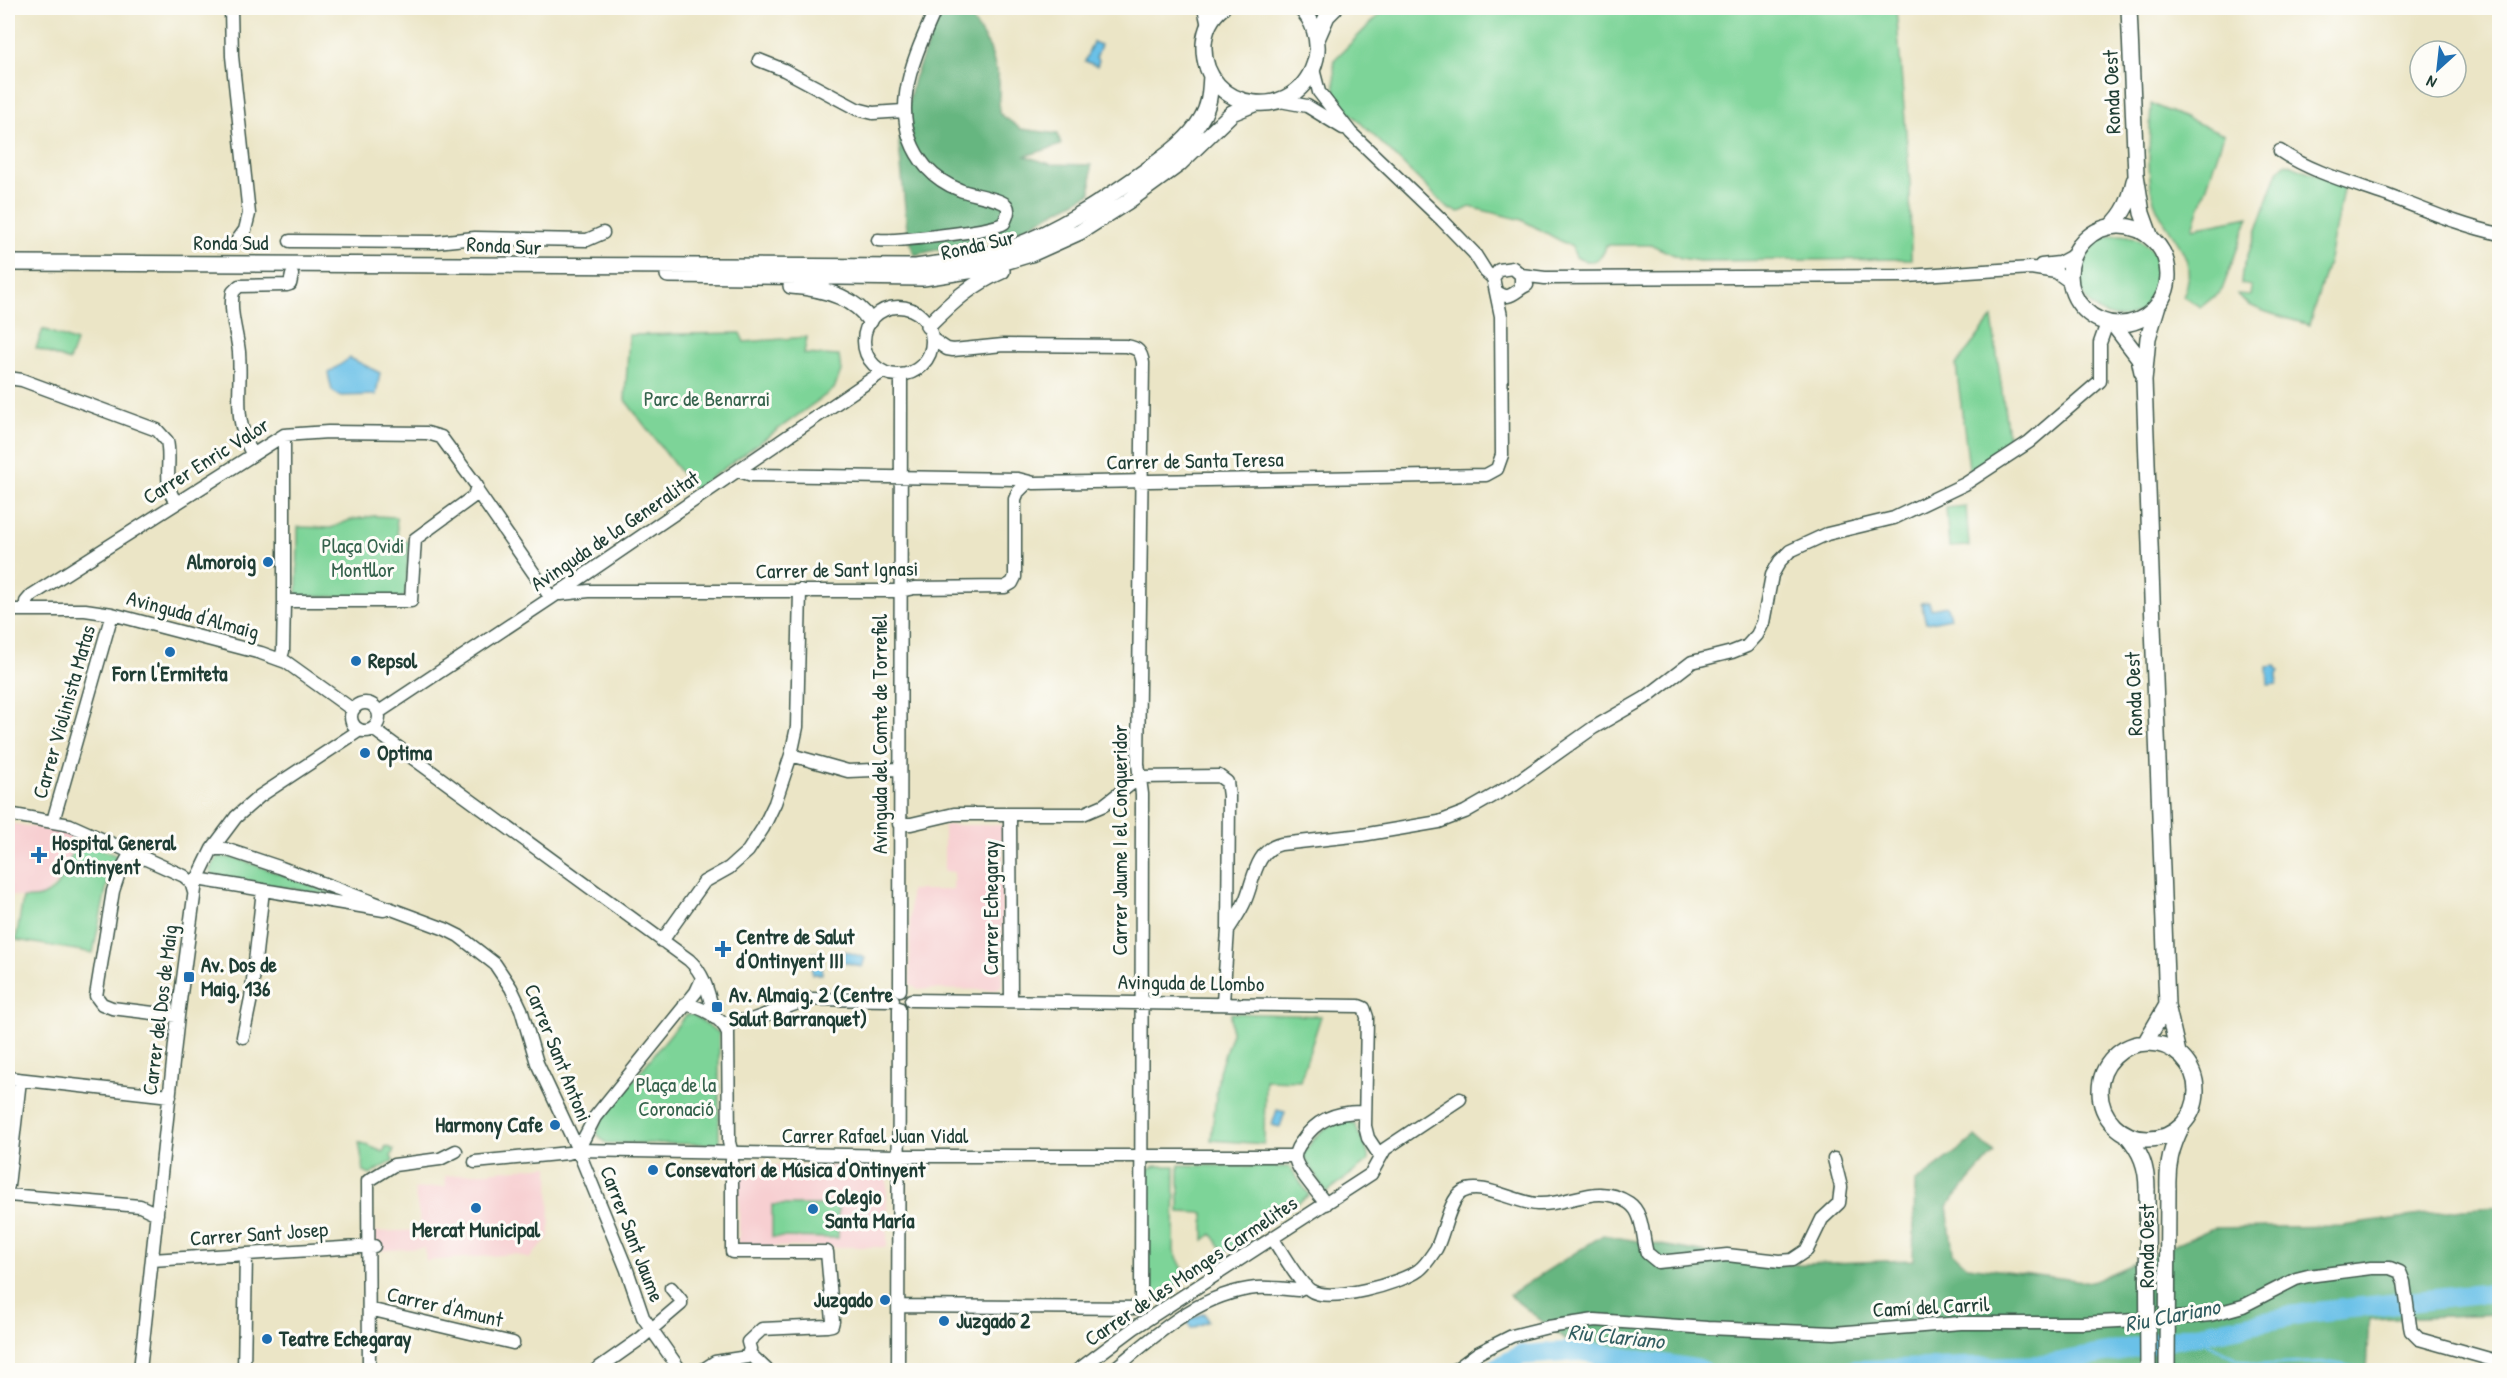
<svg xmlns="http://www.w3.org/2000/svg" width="2507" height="1378" font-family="'Patrick Hand',sans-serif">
<rect width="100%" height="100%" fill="#fdfcf7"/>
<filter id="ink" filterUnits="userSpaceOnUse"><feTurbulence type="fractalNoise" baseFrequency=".0167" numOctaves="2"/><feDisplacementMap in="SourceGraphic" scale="12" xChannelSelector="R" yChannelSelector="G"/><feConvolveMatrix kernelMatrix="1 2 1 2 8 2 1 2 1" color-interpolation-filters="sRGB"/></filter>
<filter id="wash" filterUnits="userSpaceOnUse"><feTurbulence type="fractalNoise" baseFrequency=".008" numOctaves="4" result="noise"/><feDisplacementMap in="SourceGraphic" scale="24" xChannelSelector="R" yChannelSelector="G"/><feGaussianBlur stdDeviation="1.35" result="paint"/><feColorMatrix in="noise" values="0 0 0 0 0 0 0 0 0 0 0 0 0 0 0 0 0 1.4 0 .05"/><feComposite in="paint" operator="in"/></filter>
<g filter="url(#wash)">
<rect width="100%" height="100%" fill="#ebe5c6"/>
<path fill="#f7cfd1" d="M8 823 67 832 76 837 63 878 44 895 30 899 8 895Z
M944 825H1003L1002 985 997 990 917 989 910 984V890H953L954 872 944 871Z
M745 1165 885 1166 887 1169V1247H739V1170Z
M549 1166 550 1236 529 1259 515 1254 426 1261 425 1248 374 1251 375 1232 422 1230 414 1189 446 1186 445 1176Z"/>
<path fill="#7dd498" stroke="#4e8866" stroke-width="1.5" d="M1386 8H1896L1910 183 1911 259 1699 261 1681 258 1652 245H1606C1603 262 1589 265 1576 257L1572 247 1522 220 1470 207 1460 212 1449 209 1335 98 1334 60Z
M2151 104 2224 134 2193 228 2249 217 2222 290 2201 307 2183 297C2202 253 2166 237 2154 201 2146 175 2150 131 2151 104Z
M2286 163 2344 185 2329 259 2309 325C2290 318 2247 311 2237 294L2250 295 2251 286 2241 284 2242 272 2278 171Z
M2079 276a41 41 0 1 1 82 0a41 41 0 1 1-82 0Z
M1992 318 2010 450 1970 476 1956 365Z
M43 329 76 342 69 361 36 348Z
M740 333 744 342 807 337 804 354 839 356 841 371 834 389 694 490 625 400 629 335Z
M1966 506 1969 546 1949 547 1946 508Z
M374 516 396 517 398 539 409 542 406 594 402 598 297 596 298 527 331 528 350 520Z
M76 837 119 857 108 880 93 953 16 940 23 898C62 902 68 866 76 837Z
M218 856 239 859 332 893 328 895 212 875 210 869Z
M1231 1013 1321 1016 1300 1081 1265 1080 1264 1144 1211 1140 1219 1071 1231 1036Z
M686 1015H693L719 1033V1144L606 1143 597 1134 600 1121Z
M1348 1120 1356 1125C1358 1138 1370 1148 1368 1161L1326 1193 1303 1155C1313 1137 1326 1123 1348 1120Z
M359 1142 383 1152 386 1146 394 1150 391 1156 393 1161 370 1175 364 1172Z
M1179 1165 1290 1167 1309 1195 1225 1253 1212 1234 1204 1240V1213L1179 1212Z
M1156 1166H1175L1174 1251 1187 1277 1158 1297 1147 1288 1148 1169Z
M772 1205H838V1238L772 1237Z"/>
<path fill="#66b680" stroke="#427a5a" stroke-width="1.5" d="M942 8 966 9 990 48 999 81V113L1021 129 1058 134 1061 145 1025 156 1050 164 1091 165V193L1019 231 914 255 907 229 899 144 914 79Z
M1976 1137 1994 1153 1947 1206 1953 1253 1967 1266 2092 1282 2213 1228 2343 1226 2463 1209 2499 1207V1314L2369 1319 2366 1370H1659L1601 1368 1509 1295 1603 1235 1777 1265 1913 1260 1915 1183Z"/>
<path fill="#6bc1e8" stroke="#457f8e" stroke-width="1.5" d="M1093 42 1101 45 1096 58 1099 60 1097 66 1085 61Z
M350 358 380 373 376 395 340 396 332 391 328 373Z
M1929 602 1931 609 1947 606 1950 618 1926 623 1921 603Z
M2276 666 2279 671 2277 674V684L2268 685 2267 667Z
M845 951 865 958 862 967 841 961Z
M812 953H822V974H812Z
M1277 1110 1285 1112 1280 1127 1272 1125Z
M1205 1313 1208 1321 1191 1329 1187 1320Z"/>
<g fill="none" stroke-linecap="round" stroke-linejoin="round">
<path stroke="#6bc1e8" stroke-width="3" d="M2193 1336 2239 1360 2257 1365 2327 1362 2369 1370"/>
<path stroke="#6bc1e8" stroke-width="20" d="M1493 1370 1521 1355 1581 1351 1701 1370
M1854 1370 2046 1365 2306 1313 2500 1292"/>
</g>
</g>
<g filter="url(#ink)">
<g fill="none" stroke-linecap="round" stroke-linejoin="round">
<g stroke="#3e564a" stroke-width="15">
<path id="minor" d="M231 8 232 56 249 214 245 230 237 241
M1204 8 1208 26
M759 60 784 70 857 109 873 113 903 111
M1313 69 1319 92 1351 133 1442 220 1474 253 1486 272 1493 278
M1280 101 1307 106 1343 128
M2280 151C2311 172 2352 183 2386 195 2423 209 2461 226 2500 234
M878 240C894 242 993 231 1004 223 1006 218 1010 211 1007 206 1003 199 969 194 960 190 947 185 935 177 926 167 884 117 914 58 936 8
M290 241 436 242 475 238 587 240 603 233
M2041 265 2059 263 2074 255
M1521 275 1545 278 1906 276 2031 268 2056 272 2070 282
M1496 291C1510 303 1515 290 1527 285
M864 341a34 34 0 1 1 68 0a34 34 0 1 1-68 0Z
M932 339 947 349 953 350 1003 345 1126 346C1138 348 1141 351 1143 363L1138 764 1142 794 1141 1308
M8 378 22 380 157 430 167 441C172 461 162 485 176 502
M252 454C232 414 242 394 239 352 237 333 229 311 233 292L239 286 287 285 290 284 292 275
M739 471 752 475 1018 479 1034 483 1486 475 1497 469 1502 455 1501 316 1493 278 1499 270 1513 268 1521 275V288
M477 491 551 598
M561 594 589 591H900L914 588 1005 587 1012 583 1015 577V499L1018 492 1028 482
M8 610H85L112 614 261 653 286 662 353 710
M26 610V602L32 595 284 435 328 432 427 433 441 437 477 486 474 496 415 539 411 601H284
M280 660 283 651 284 601V435
M351 717a14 14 0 1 1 28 0a14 14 0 1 1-28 0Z
M379 712 551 598 882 372
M373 729 689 960C706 975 709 997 715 1018
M791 755 848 771 899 769
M8 814 70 825 184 876 191 882 194 892
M1010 815 1011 1000
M53 821 112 614
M899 824H911L954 814H1083L1104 805 1140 777 1219 776 1227 782 1229 796 1228 930 1223 1002
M212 849H225L279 867 445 929 459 936 495 964 511 988 521 1009 537 1063 578 1150 627 1270 643 1317 680 1370
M131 852 118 876 113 891 96 996 102 1004 112 1008 178 1016
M197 879 384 910
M1228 930C1234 920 1241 911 1245 901 1254 881 1255 850 1281 844L1362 835 1439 822 1465 812 1514 784 1593 728 1645 698 1692 662 1732 652 1747 646 1757 635 1763 623 1772 575 1780 561 1790 551 1827 534 1894 518 1965 484 2029 442 2100 381V343L2107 323
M662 941 704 882 729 868 748 851 763 828 775 803 791 755 797 727 800 590
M900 990 901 375
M911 1000 1359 1006 1364 1008 1367 1017 1365 1126 1368 1138 1380 1156
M685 1004C701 1007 722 1017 728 1033L729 1142 732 1154V1252H827L833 1321 832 1325 827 1326 762 1329 748 1342 750 1349 747 1357 715 1362 703 1370
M724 1023 751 1020 809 999 893 1000
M243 1037 251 998 263 890
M8 1078 170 1096
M578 1150 595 1117 696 992 702 979
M475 1162 568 1153 578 1150 898 1156H1295
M8 1186 20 1080
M8 1195 140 1206 157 1214
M1326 1204C1319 1194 1295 1168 1295 1157 1295 1150 1299 1145 1303 1140 1317 1118 1339 1111 1365 1112
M1273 1239C1281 1251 1299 1283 1310 1290 1328 1304 1402 1283 1419 1270 1426 1265 1431 1256 1436 1249 1444 1235 1449 1200 1462 1192 1481 1181 1516 1203 1537 1204 1571 1206 1596 1181 1629 1203 1644 1213 1642 1237 1647 1253L1658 1262 1727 1255 1780 1261 1792 1260 1807 1250 1822 1219 1839 1203 1841 1187 1834 1159
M152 1260 374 1246
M899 1306 1141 1308
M369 1309 513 1343
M749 1353 767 1370
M140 1370 178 1016 196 882 212 849 236 817 260 796 360 730
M244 1370 246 1254
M369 1370 368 1181 394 1165 440 1159 456 1151
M596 1370 640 1339 681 1304V1300L671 1288
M898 1370 899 1008
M1078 1370 1134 1328 1371 1174 1385 1149 1460 1099
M1113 1370C1156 1335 1198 1294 1256 1288 1270 1287 1285 1289 1298 1290L1306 1286
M1455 1370 1478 1353 1512 1336 1548 1327 1595 1320 1707 1328 1834 1333 1961 1323H2082L2191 1317 2210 1315 2243 1306 2296 1279 2308 1276 2371 1268H2390L2400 1272 2404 1282 2410 1326 2411 1331 2419 1339 2500 1362"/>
</g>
<g stroke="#3e564a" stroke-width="18">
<path id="major" d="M1222 8C1211 17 1205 30 1204 44 1201 113 1300 127 1316 58 1320 40 1313 19 1300 8
M2129 8 2136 175 2142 213 2151 238
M1317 39 1327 16 1335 8
M2070 275a49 49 0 1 1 98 0a49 49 0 1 1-98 0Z
M2110 227C2125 213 2130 200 2134 181
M8 263 915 267C945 263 976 259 1005 250 1057 232 1103 201 1148 169 1167 155 1189 140 1201 119 1210 105 1210 91 1211 75
M668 275 923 278 981 269 1031 254 1080 232 1127 202 1178 165 1232 113 1254 104
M791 286C820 288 854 296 870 321
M2158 305 2148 338 2144 381 2167 1005 2178 1053
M2113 324 2139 358 2142 372
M928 326C951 303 971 284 1002 271
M2145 1043 2167 1005
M2100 1091a48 48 0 1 1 96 0a48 48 0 1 1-96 0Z
M2126 1134C2141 1152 2147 1166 2147 1190
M2168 1189C2167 1165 2171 1148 2182 1126"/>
</g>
<use href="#minor" stroke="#fff" stroke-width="12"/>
<use href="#major" stroke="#fff" stroke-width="15"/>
<g stroke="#3e564a" stroke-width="18" stroke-linecap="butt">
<path id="major-bridge" d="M2147 1190 2148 1370
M2167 1370 2168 1189"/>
</g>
<use href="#major-bridge" stroke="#fff" stroke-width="15"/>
</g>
</g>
<g fill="#1f6fb2" stroke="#fdfcf7" stroke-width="2">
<circle cx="268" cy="562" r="6"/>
<circle cx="170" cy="652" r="6"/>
<circle cx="356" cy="661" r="6"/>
<circle cx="365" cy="753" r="6"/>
<path d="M36 846h6v6h6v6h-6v6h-6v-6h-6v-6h6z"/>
<path d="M720 940h6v6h6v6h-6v6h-6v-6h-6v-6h6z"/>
<rect x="183" y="971" width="12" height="12" rx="3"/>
<rect x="711" y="1001" width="12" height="12" rx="3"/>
<circle cx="555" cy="1125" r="6"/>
<circle cx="653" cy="1170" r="6"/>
<circle cx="476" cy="1208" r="6"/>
<circle cx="813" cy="1209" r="6"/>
<circle cx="885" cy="1300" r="6"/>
<circle cx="944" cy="1321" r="6"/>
<circle cx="267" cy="1339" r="6"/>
</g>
<g text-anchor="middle" stroke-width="6" stroke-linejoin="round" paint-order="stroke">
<g font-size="21" fill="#1f3d34" stroke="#fdfcf7">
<text transform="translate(2112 92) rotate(-92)" y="7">Ronda Oest</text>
<text x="231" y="250">Ronda Sud</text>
<text transform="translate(978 245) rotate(-13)" y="7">Ronda Sur</text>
<text transform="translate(504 246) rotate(3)" y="7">Ronda Sur</text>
<text transform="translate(206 461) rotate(-32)" y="7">Carrer Enric Valor</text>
<text transform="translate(1195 461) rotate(-1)" y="7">Carrer de Santa Teresa</text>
<text transform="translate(615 531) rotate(-34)" y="7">Avinguda de la Generalitat</text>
<text transform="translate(837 570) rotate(-1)" y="7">Carrer de Sant Ignasi</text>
<text transform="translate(193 615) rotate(15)" y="7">Avinguda d'Almaig</text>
<text transform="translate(2134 694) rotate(-92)" y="7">Ronda Oest</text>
<text transform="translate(64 712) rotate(-74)" y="7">Carrer Violinista Matas</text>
<text transform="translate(880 734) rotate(-90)" y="7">Avinguda del Comte de Torrefiel</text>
<text transform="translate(1120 840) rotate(-90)" y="7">Carrer Jaume I el Conqueridor</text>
<text transform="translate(991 908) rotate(-90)" y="7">Carrer Echegaray</text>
<text transform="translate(1191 983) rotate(1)" y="7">Avinguda de Llombo</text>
<text transform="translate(160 1010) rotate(-83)" y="7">Carrer del Dos de Maig</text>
<text transform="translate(558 1053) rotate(68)" y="7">Carrer Sant Antoni</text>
<text x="875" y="1143">Carrer Rafael Juan Vidal</text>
<text transform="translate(259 1234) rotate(-4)" y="7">Carrer Sant Josep</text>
<text transform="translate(632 1234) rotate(69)" y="7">Carrer Sant Jaume</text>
<text transform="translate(2147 1246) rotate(-90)" y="7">Ronda Oest</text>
<text transform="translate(1191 1271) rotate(-34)" y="7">Carrer de les Monges Carmelites</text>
<text transform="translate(445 1307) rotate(13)" y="7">Carrer d'Amunt</text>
<text transform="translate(1931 1307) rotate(-3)" y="7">Camí del Carril</text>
</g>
<g font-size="21" fill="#36634d" stroke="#fdfcf7">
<text x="707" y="406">Parc de Benarrai</text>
<text x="363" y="553">Plaça Ovidi<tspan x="363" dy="24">Montllor</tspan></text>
<text x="676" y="1092">Plaça de la<tspan x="676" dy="24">Coronació</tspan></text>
</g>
<g font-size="21" font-weight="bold" fill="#1f3d34" stroke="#fdfcf7" text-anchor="start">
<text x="256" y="569" text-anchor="end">Almoroig</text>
<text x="368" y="668">Repsol</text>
<text x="170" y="681" text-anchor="middle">Forn l'Ermiteta</text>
<text x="377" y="760">Optima</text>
<text x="52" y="850">Hospital General<tspan x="52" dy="24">d'Ontinyent</tspan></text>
<text x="736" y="944">Centre de Salut<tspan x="736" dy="24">d'Ontinyent III</tspan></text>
<text x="201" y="972">Av. Dos de<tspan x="201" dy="24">Maig, 136</tspan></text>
<text x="729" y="1002">Av. Almaig, 2 (Centre<tspan x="729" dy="24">Salut Barranquet)</tspan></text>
<text x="543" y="1132" text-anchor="end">Harmony Cafe</text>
<text x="665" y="1177">Consevatori de Música d'Ontinyent</text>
<text x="825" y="1204">Colegio<tspan x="825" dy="24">Santa María</tspan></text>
<text x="476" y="1237" text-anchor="middle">Mercat Municipal</text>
<text x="873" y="1307" text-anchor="end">Juzgado</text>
<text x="956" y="1328">Juzgado 2</text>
<text x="279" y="1346">Teatre Echegaray</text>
</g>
<g font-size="22" font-style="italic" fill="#325e61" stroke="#fdfcf7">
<text transform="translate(2172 1315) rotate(-11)" y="8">Riu Clariano</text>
<text transform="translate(1616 1336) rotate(6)" y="8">Riu Clariano</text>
</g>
</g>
<rect width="2507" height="1378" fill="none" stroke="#fdfcf7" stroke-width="30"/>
<g transform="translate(2438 69) rotate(207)"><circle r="28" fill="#fdfcf7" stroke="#a4b0a9" stroke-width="1.5"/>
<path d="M0-4.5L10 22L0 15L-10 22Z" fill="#1f6fb2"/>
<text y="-9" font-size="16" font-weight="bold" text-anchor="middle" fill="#1f3d34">N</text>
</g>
</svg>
